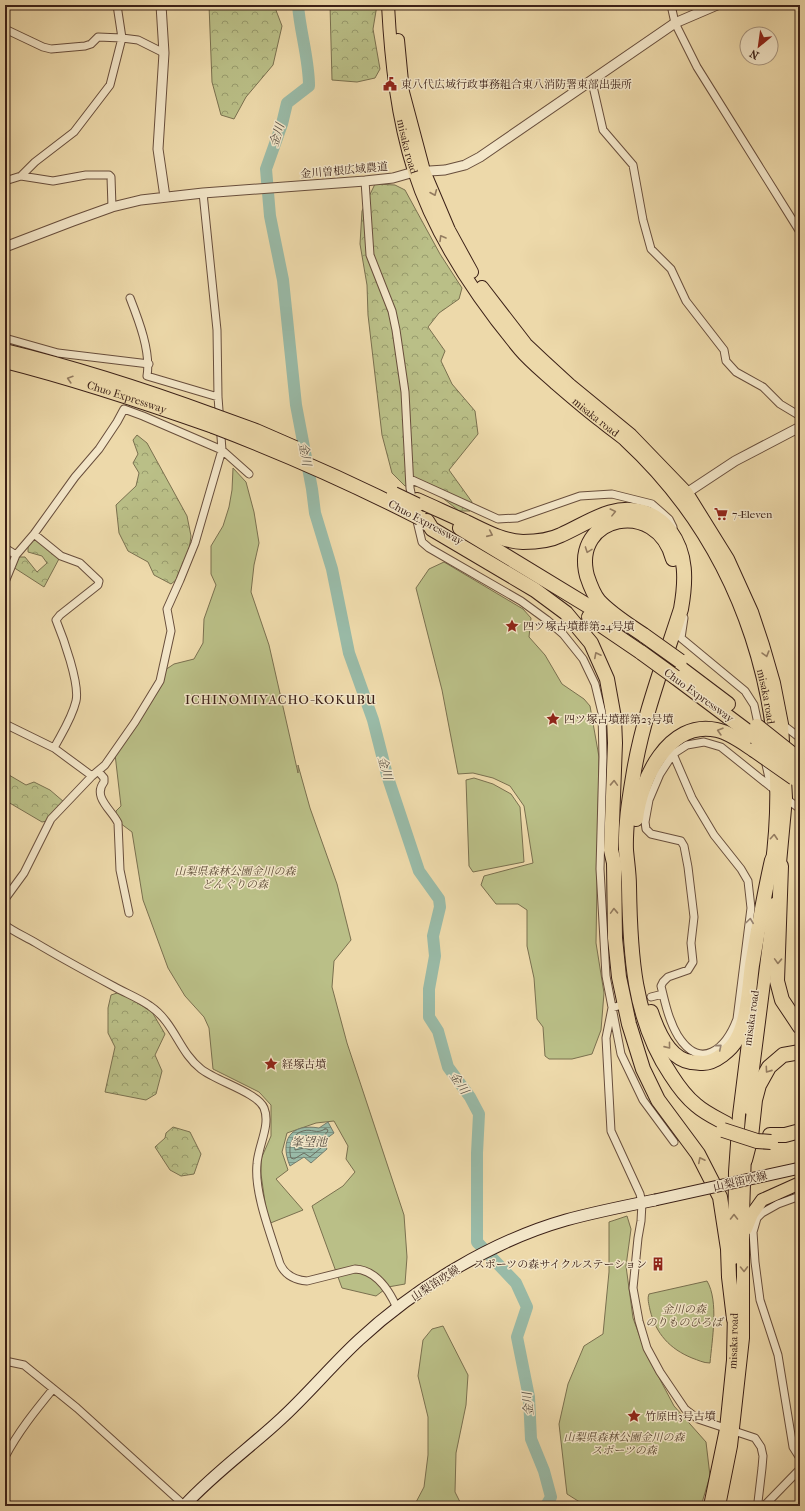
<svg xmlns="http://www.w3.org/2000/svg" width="805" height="1511" font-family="'IM FELL French Canon','Noto Serif JP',serif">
<defs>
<pattern id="forest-crowns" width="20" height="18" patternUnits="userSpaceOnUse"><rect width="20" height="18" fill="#babf87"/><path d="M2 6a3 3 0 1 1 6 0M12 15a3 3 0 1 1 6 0" fill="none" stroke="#989b6d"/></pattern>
<pattern id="water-rules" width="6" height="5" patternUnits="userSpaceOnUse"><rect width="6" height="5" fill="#99baa7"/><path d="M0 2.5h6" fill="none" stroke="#7e9787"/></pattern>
</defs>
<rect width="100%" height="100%" fill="#edd9aa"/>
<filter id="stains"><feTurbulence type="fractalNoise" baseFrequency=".005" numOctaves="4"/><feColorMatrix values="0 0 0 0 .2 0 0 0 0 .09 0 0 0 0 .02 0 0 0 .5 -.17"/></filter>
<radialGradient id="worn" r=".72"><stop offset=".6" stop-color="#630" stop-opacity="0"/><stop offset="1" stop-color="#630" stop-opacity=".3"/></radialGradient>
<path fill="#babf87" stroke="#7a704f" d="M233 468 246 482 254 512 259 543 254 565 251 592 269 645 298 773V765L310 808 337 884 351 940 334 961 332 987 347 1043 404 1215 407 1257 405 1284 388 1287 376 1296 342 1288 312 1206 343 1186 355 1172 346 1159 348 1146 334 1121 316 1123 287 1133 282 1152 288 1170 276 1179 303 1210 268 1224 261 1174V1159L271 1136V1105L259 1092 213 1069 209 1028 204 1017 185 996 168 968 143 900 132 832 116 820V811L121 806 115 754 129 724 143 713 165 670 174 664 194 659 203 643 204 619 216 585 211 574V546L223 526 229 507 232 490Z
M444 562 523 609 531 618 529 637 545 655 562 684 584 699 590 706 599 757 596 943 604 993 601 1030 592 1054 572 1059H549L545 1056 543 1027 537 1019 534 978 527 946V910L518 904H496L481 885 484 876 533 863 524 806 510 786 493 778 473 773 458 774 442 690 416 588 429 569Z
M474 778 493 784 511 794 520 807 524 862 473 872 469 866 466 780Z
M627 1216 631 1229 626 1266 633 1318 645 1351 674 1406 706 1442 710 1476 701 1506H586L567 1494 559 1424 568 1384 584 1346 603 1334 609 1272V1222Z
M707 1281C719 1301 712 1340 710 1363 703 1363 698 1360 692 1358 670 1349 656 1334 650 1310 649 1304 647 1299 649 1294Z
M443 1326 468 1375 466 1405 456 1453 455 1492 462 1506H414L424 1487 428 1455V1417L418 1376 423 1340 432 1329Z"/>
<path fill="url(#forest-crowns)" stroke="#7a704f" d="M209 5H274L282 26 273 65 246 97 234 119 221 115 212 82Z
M330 5H377L373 29 380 69 375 78 357 82 332 80Z
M375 184 395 185 405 190 440 254 462 288 459 299 439 313 428 327 445 351 441 361 452 384 475 411 478 434 449 470 472 502 470 511H459L429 487 405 486 392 473 382 435 368 315 367 285 360 244 362 211Z
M137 435 147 443 187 516 191 536 189 550 176 580 171 584 154 575 148 562 128 551 119 533 116 505 136 486 139 473 133 463 138 454 133 440Z
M33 539 39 541 60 557 44 587 13 567 17 557H25L37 572 47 563 42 556 28 552V546Z
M9 775 26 785 34 782 50 790 64 802 47 821 42 822 8 802 5 798V777Z
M120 992 152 1012 165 1034 155 1055 162 1071 156 1094 146 1100 105 1092 115 1047 108 1033V1008L111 995Z
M173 1127 190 1132 201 1154 194 1174 181 1176 170 1170 155 1147 165 1138 166 1133Z"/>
<path fill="url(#water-rules)" stroke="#737c6d" d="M328 1122 334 1133 326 1139 325 1144 327 1149 311 1163 304 1157 290 1166C279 1140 291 1123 319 1128Z"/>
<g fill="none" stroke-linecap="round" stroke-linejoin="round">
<path stroke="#6a6d5f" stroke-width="1" d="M325 1129H327L328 1131C323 1137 320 1140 321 1148L310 1157 304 1153 294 1159 291 1158C288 1148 291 1134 303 1131 312 1128 316 1135 325 1129Z
M309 1135 317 1138 315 1147 311 1150 304 1148 295 1150C294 1142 300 1136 309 1135Z"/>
<path stroke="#99baa7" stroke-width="12" d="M298 5C300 32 309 59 309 86L287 103 282 124 266 169 270 216 283 280 296 405 312 489 315 513 332 569 349 653 373 720 387 775 419 871 439 899 440 907 433 936 435 956 429 989V1017L438 1031 448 1067 470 1097 479 1114 477 1153V1242L516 1283 527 1307 517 1337 529 1397 531 1439 544 1471 551 1497 546 1506"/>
<g stroke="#684e3c" stroke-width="9">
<path id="minor" d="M671 5 675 23 697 67 800 232
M5 29 43 47 51 49 85 46 91 44 98 37 122 38 138 40 164 53
M592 82 603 130 633 165 643 220 651 249 671 269 686 301 724 350 726 361 736 372 763 387 780 404 800 416
M21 176 35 162 74 132 110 85 122 38 117 5
M5 181 21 176 53 181 86 175H109L111 177 112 207
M365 181 370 255 392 311 396 330 405 392 410 488 413 503
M130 298C139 321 151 352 147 376L218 397
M5 338 58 353 149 364
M410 479 498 519 517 518 580 496 612 494 652 504 669 519 673 527
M416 517 422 542 429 548 521 601 547 620 563 634 583 659 595 684 602 713 603 757 600 869 606 976 621 1054 643 1100 674 1142
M34 534 61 556 80 563 99 581 98 585 60 615 56 620C63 637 80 684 76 701 72 718 62 733 54 748
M5 548 16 555
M5 582 16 555 34 534 75 477 99 449 117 422 124 409 143 416 222 450 249 474
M684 618 681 638 745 691 754 705 759 728
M5 724 54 748 92 776
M782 724 800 738
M673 754 692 798 714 835 741 869 748 881 751 908 737 1019C726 1048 701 1072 678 1036 669 1021 665 1003 661 986L663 982 668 977 688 970 693 962 691 943 694 917 688 867 684 846 681 841 651 834 646 829 645 822 649 800 660 774 673 754 687 745 704 742 721 747 776 791
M765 760 771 787
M98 771 104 778V782C92 797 112 810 118 823L120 870 129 913
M784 797 800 809
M5 899 24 873 51 819 92 776 105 765 135 722 160 681 171 631 167 609 180 580 195 543 222 450 218 397 217 330 203 193
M5 925C14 932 26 937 36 943 61 958 87 972 113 986 125 993 139 998 150 1006 175 1023 179 1052 201 1069 216 1081 258 1093 264 1108 271 1125 258 1146 257 1164 254 1193 271 1235 280 1264 285 1275 295 1280 307 1281L355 1269C376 1270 389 1290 397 1308
M651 997 663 994
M618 1006 612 1008 606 1038 611 1131 640 1194 642 1203 641 1221 638 1238 633 1288 639 1321 647 1348 660 1372 685 1409 698 1419 755 1438 761 1447 763 1456 762 1468 758 1502 760 1506
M800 1196 778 1204 762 1213 757 1218 753 1232 755 1262 760 1300 778 1355 793 1447 800 1458
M5 1361 24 1365 77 1408 184 1505
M5 1457C18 1432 35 1411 53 1389
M5 1502 10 1506
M764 1506 800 1469"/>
</g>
<g stroke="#684e3c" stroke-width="11">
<path id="tertiary" d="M161 5 164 53 158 149 165 197
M5 247 73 221 112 207 141 200 203 193 365 181 393 178 414 172 445 170 465 165 480 157 675 23 717 5
M682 496 735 461 800 427"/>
</g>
<g stroke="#3b2017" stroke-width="13">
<path id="secondary" d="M184 1506C214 1473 250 1448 282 1418 309 1393 332 1365 359 1340 415 1288 492 1241 566 1220 595 1212 625 1206 655 1200"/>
</g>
<g stroke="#3b2017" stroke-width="14">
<g id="trunk">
<path id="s1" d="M388 5C391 61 397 117 414 171 435 237 476 297 520 350 530 362 544 373 556 384 571 397 586 410 602 422 609 428 618 434 625 440 745 551 793 711 771 870"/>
<path d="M398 40 403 92 424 171 449 230 472 272"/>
<path d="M482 287 526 344 543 360 570 385 631 435 687 493 728 559 752 612 763 645 774 683 782 724 786 798 779 874"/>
<path d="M748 1108 774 904"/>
<path d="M746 1229 752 1214 762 1200 800 1183"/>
<path d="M734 1258 735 1172 739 1115 752 1011"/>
<path id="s2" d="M710 1506 726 1429 733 1360 734 1310"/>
<path d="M719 1506 731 1446 743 1338V1214L745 1152"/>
</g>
</g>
<g stroke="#3b2017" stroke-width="16">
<g id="motorway">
<path d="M5 351C75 368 144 390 212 415"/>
<path id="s3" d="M5 361C76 379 145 402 213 426"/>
<path d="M417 500C433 507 450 515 466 522 485 531 502 541 523 542 536 542 549 541 561 535 588 523 613 503 643 512 654 515 663 522 670 531 687 554 686 581 681 609 663 665 642 720 633 777 629 801 625 826 626 850 627 862 629 874 629 886 630 952 633 1019 671 1075 678 1086 686 1097 696 1105 705 1113 716 1118 727 1124"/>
<path d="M427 521 432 529 535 590 566 613 591 643 607 679 614 718 615 743 611 850 614 863 615 938 619 977 629 1024 643 1069 658 1100 698 1154 720 1197 728 1249 729 1277 734 1319"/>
<path d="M460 528 608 618"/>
<path d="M589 617 642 653"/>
<path d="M645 636C629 625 612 615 599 601 593 594 590 585 587 576 571 515 657 497 673 559"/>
<path d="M679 667 728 704"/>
<path d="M675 677 755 737"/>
<path d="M636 819C640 781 668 719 717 730 730 733 742 742 754 750"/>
<path d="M781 866 777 981 782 1000 800 1027"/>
<path d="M651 1012C657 1030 669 1059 691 1062 695 1062 699 1063 703 1063 715 1063 731 1050 737 1039 748 1020 749 987 752 965 758 930 764 895 772 860"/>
<path d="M770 1135H785L800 1131"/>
<path d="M745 1160 751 1137 755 1100 759 1085 769 1067 783 1055 800 1052"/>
</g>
</g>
<use href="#minor" stroke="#f3e6c8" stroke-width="7"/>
<use href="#tertiary" stroke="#f3e6c8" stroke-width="9"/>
<use href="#secondary" stroke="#f3e6c8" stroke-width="11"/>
<use href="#trunk" stroke="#edd9aa" stroke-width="12"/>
<use href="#motorway" stroke="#edd9aa" stroke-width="14"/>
<g stroke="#3b2017" stroke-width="13" stroke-linecap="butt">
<path id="secondary-bridge" d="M655 1200 800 1168"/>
</g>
<g stroke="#3b2017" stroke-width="16" stroke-linecap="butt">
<path id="motorway-bridge" d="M212 415 256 431 295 448
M213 426C284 453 352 483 420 518
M394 494 417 505
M645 636 680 661
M642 653 675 677
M757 726 796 757
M755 737 795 768
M754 750 794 778
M723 1130 757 1141 771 1142"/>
</g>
<use href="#secondary-bridge" stroke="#f3e6c8" stroke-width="11"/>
<use href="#motorway-bridge" stroke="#edd9aa" stroke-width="14"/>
</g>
<defs><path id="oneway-chevron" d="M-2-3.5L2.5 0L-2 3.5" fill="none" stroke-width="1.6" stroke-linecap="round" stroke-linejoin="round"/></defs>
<g stroke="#947c60">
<use href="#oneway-chevron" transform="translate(434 193) rotate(67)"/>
<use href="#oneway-chevron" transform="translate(442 238) rotate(-121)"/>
<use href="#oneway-chevron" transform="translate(70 379) rotate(-163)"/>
<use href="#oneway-chevron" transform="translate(613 512) rotate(-14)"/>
<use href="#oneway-chevron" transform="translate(490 534) rotate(24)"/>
<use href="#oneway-chevron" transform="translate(588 550) rotate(110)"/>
<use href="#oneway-chevron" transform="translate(766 654) rotate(74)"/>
<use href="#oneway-chevron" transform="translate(597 655) rotate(-117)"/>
<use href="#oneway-chevron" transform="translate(720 731) rotate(-164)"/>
<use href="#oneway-chevron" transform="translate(614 783) rotate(-88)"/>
<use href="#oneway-chevron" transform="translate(774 837) rotate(-86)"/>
<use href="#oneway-chevron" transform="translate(614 911) rotate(-92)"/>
<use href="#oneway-chevron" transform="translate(778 961) rotate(92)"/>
<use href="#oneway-chevron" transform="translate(668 1046) rotate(51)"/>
<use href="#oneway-chevron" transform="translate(768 1070) rotate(125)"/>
<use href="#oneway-chevron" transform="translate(701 1160) rotate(-117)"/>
<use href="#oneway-chevron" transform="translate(734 1217) rotate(-90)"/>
<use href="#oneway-chevron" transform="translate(744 1269) rotate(89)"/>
</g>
<g stroke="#978370">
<use href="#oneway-chevron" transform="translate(750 921) rotate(-83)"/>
<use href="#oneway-chevron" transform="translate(719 1047) rotate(-40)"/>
</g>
<defs>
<g id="civic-bare" transform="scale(1.08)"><path d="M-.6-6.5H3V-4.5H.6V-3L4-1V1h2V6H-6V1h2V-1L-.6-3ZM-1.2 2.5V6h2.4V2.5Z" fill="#8f2418" stroke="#f3e6c8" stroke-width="2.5" paint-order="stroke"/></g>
<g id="supermarket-bare" transform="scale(1.08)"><path d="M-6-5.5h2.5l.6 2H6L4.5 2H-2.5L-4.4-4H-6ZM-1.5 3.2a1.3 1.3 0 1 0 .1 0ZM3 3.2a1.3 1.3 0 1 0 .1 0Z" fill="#8f2418" stroke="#f3e6c8" stroke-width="2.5" paint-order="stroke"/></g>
<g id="sight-bare" transform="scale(1.08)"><path d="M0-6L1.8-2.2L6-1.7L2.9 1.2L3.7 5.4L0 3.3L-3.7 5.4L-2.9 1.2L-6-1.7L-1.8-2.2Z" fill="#8f2418" stroke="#f3e6c8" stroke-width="2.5" paint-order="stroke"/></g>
<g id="building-bare" transform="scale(1.08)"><path d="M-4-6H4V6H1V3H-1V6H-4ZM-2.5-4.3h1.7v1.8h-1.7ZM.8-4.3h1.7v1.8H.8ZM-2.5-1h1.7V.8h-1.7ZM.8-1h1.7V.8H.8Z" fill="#8f2418" stroke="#f3e6c8" stroke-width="2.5" paint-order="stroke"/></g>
</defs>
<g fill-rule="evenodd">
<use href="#civic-bare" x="390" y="84"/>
<use href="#supermarket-bare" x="721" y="514"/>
<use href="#sight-bare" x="512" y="626"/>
<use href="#sight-bare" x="553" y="719"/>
<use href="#sight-bare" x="271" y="1064"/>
<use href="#building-bare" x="658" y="1264"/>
<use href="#sight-bare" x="634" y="1416"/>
</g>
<g text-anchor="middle" stroke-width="3" stroke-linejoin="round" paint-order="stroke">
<g font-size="11" fill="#3b2017" stroke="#f3e6c8" text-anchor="start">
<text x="401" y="88">東八代広域行政事務組合東八消防署東部出張所</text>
<text x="732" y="518">7-Eleven</text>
<text x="523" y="630">四ツ塚古墳群第24号墳</text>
<text x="564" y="723">四ツ塚古墳群第23号墳</text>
<text x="282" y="1068">経塚古墳</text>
<text x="647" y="1268" text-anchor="end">スポーツの森サイクルステーション</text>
<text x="645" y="1420">竹原田3号古墳</text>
</g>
<g font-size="11" fill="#3b2017" stroke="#f3e6c8">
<text dy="4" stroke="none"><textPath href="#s1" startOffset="143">misaka road</textPath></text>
<text transform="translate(344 170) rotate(-5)" y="4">金川曽根広域農道</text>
<text dy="4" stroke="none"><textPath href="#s3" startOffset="127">Chuo Expressway</textPath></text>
<text dy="4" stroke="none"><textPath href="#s1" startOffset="479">misaka road</textPath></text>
<text transform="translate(426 522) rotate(28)" y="4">Chuo Expressway</text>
<text transform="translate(699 695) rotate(36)" y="4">Chuo Expressway</text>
<text dy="4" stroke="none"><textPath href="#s1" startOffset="814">misaka road</textPath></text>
<text transform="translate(751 1018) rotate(-82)" y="4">misaka road</text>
<text transform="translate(740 1181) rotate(-13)" y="4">山梨笛吹線</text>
<text transform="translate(435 1283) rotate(-33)" y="4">山梨笛吹線</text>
<text dy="4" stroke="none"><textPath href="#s2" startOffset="167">misaka road</textPath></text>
</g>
<g font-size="11" font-style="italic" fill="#5b4833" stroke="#f3e6c8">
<text x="235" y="875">山梨県森林公園金川の森<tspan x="235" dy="13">どんぐりの森</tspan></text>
<text x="684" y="1313">金川の森<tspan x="684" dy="13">のりものひろば</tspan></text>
<text x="624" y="1441">山梨県森林公園金川の森<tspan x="624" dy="13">スポーツの森</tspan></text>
</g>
<g font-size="12" font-style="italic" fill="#574e42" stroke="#f3e6c8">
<text transform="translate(277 135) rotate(-73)" y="4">金川</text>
<text transform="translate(305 454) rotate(80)" y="4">金川</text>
<text transform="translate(385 768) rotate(75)" y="4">金川</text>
<text transform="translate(459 1083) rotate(56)" y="4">金川</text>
<text x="309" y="1146">峯望池</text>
<text transform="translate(528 1404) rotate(-95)" y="4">金川</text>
</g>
<g font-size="13" letter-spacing="1" fill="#3b2017" stroke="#f3e6c8">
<text x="281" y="704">ICHINOMIYACHO-KOKUBU</text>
</g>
</g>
<rect width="805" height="1511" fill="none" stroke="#edd9aa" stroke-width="20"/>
<rect x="6" y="6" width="793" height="1499" fill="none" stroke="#3b2017" stroke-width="2"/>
<rect x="10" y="10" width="785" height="1491" fill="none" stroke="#3b2017"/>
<g transform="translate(759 46) rotate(209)"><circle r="19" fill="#f3e6c8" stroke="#a99781"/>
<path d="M0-3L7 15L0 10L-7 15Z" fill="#8f2418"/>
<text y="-6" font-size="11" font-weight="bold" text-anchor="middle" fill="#3b2017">N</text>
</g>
<rect width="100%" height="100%" filter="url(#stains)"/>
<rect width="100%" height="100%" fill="url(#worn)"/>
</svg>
